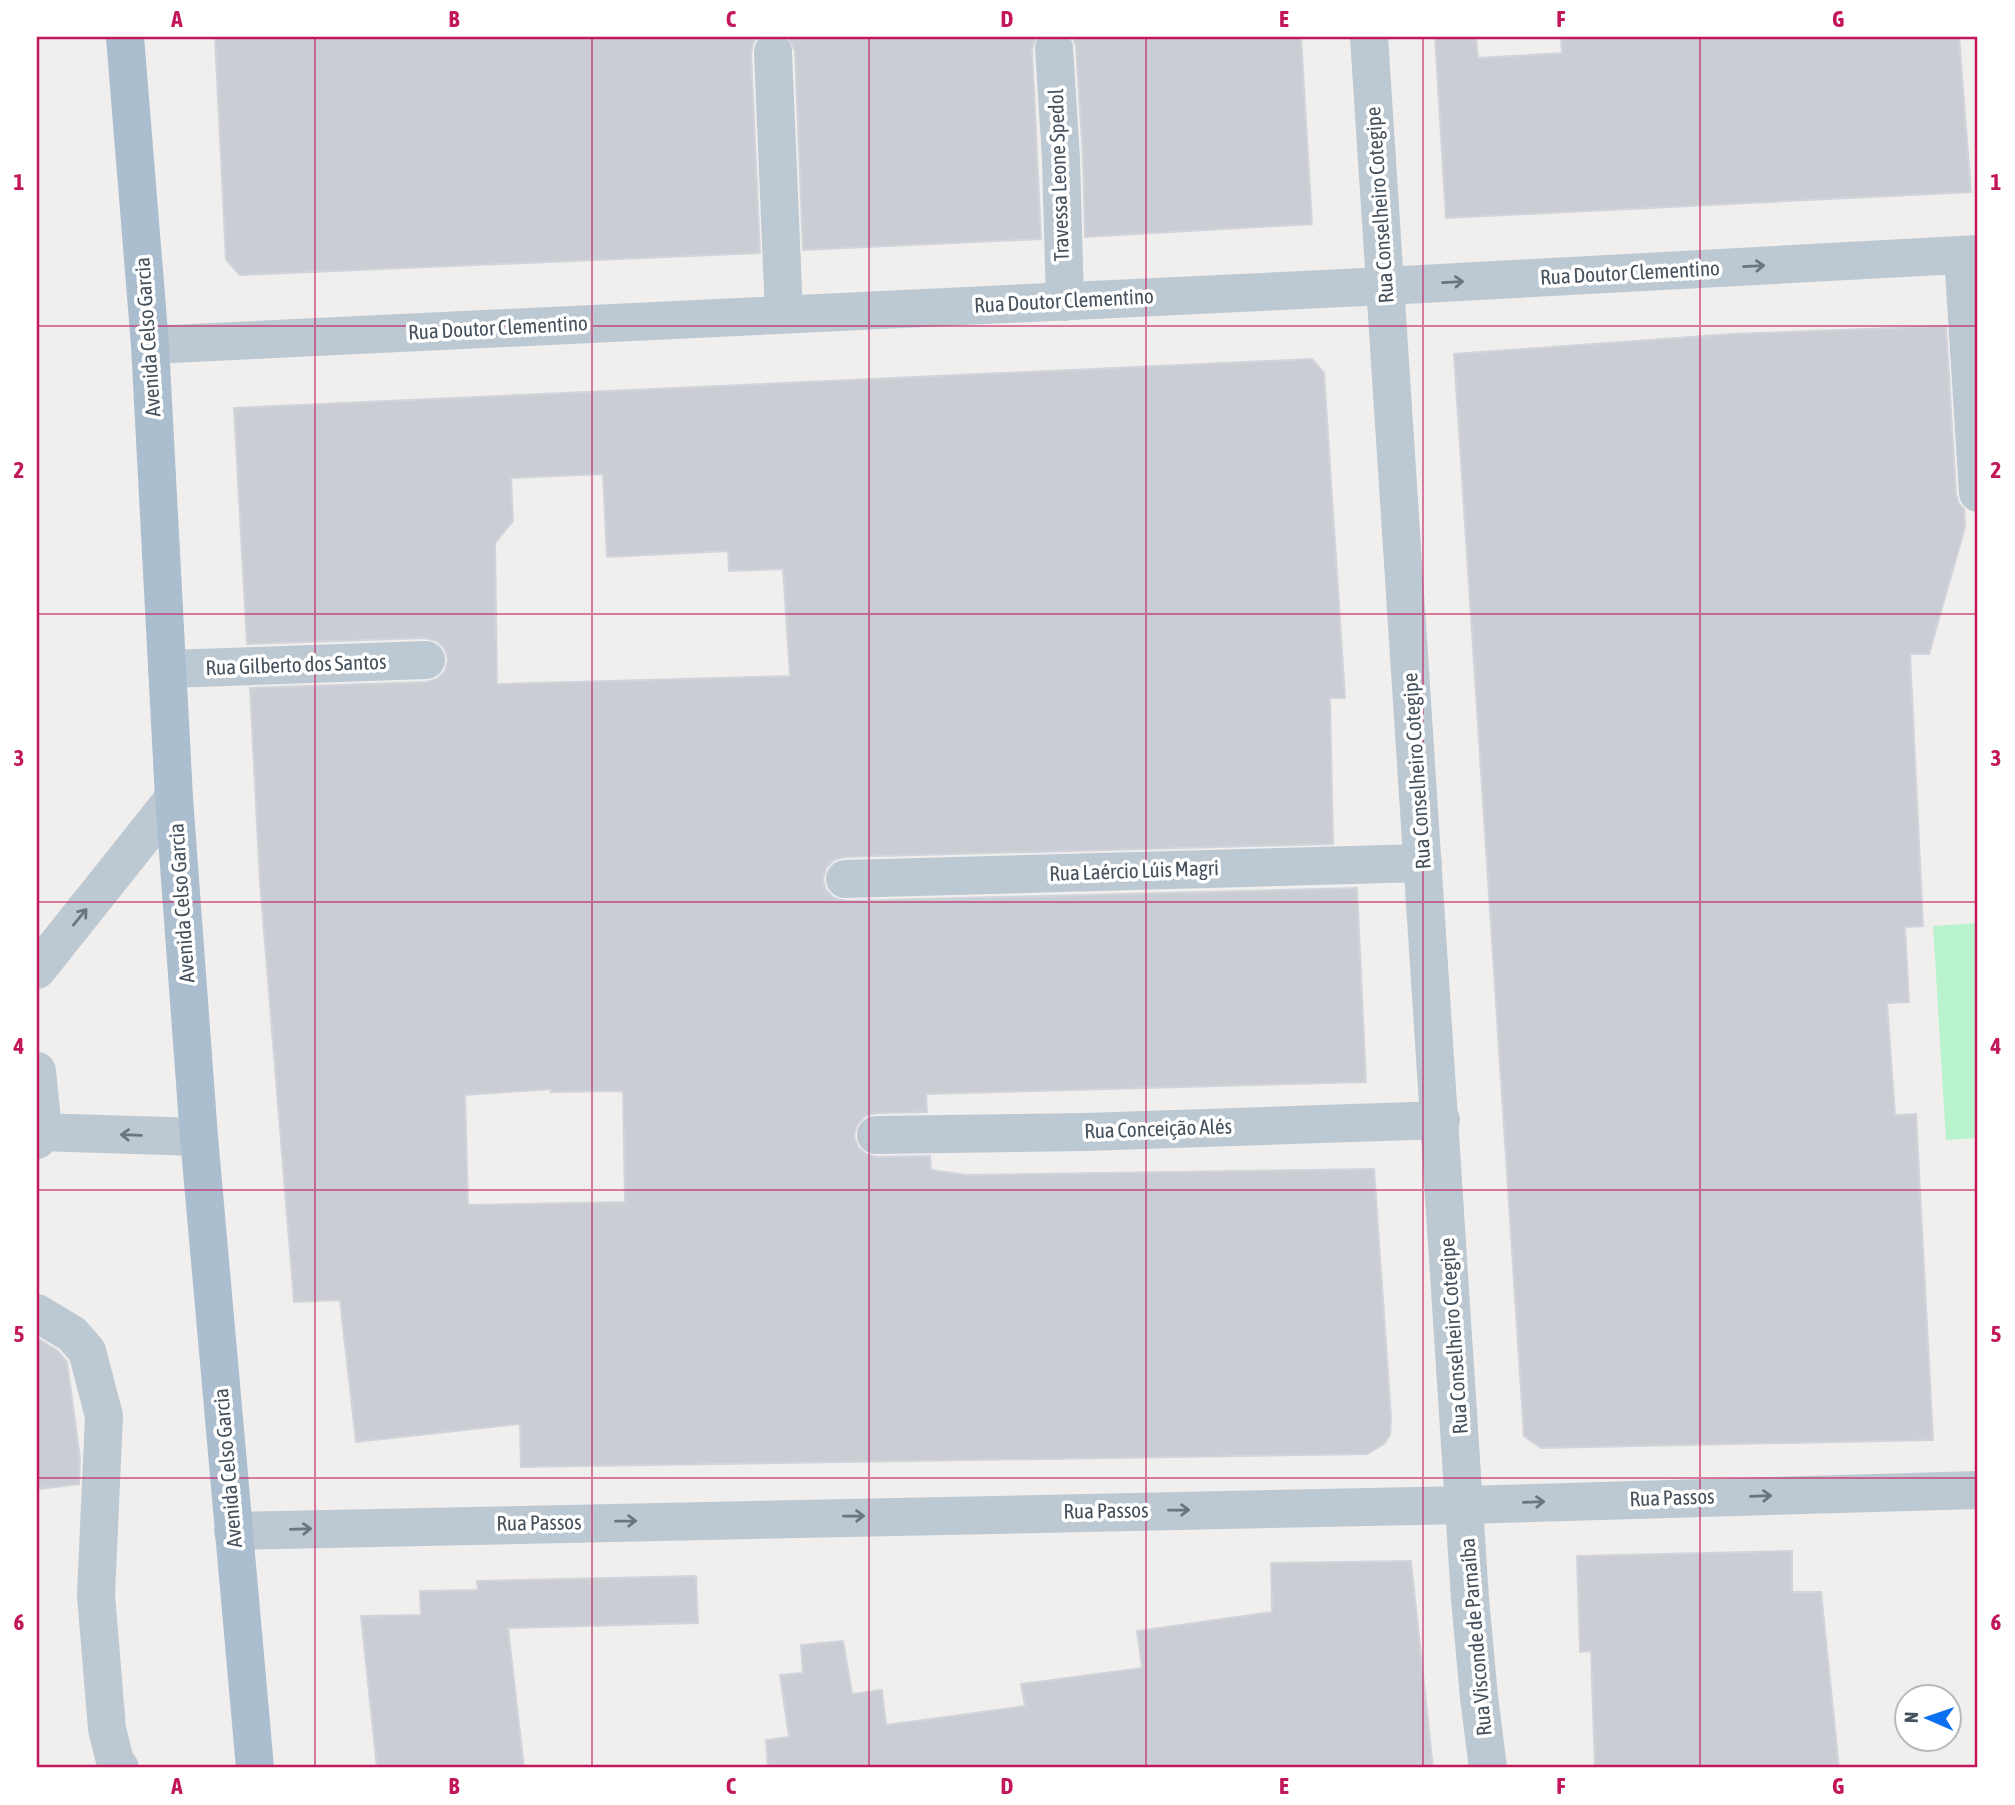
<svg xmlns="http://www.w3.org/2000/svg" width="2015" height="1805" font-family="'Asap Condensed',sans-serif">
<rect width="100%" height="100%" fill="#f1eeee"/>
<path fill="#b9f3ce" d="M1978 923V1138L1946 1140 1933 926Z"/>
<path fill="#cacdd4" stroke="#d2d4db" stroke-width="2" fill-rule="evenodd" d="M215 37H758L753 43 751 53 760 253 240 275 226 260Z
M788 37H1036L1032 49 1041 239 803 250 795 51Z
M1073 37H1301L1312 224 1085 237 1083 158 1076 47Z
M1435 37H1476L1478 58 1562 53 1561 37H1959L1971 192 1446 218Z
M1946 326 1956 494 1959 504 1964 509 1965 527 1929 654H1910L1923 926 1905 927 1909 1002 1887 1003 1895 1115 1916 1114 1933 1440 1541 1448 1524 1436 1454 354 1732 334Z
M1312 359 1324 373 1345 698H1330L1333 844 844 857 834 860 826 868 823 880 826 890 834 898 846 901 1357 888 1366 1082 926 1094 927 1112 876 1113 865 1116 857 1125 854 1136 858 1147 866 1154 876 1157 930 1156 931 1170 967 1175 1374 1169 1391 1417 1390 1435 1385 1443 1367 1454 521 1467 520 1424 356 1442 340 1300 294 1302 260 882 250 688 427 682 437 679 445 671 448 659 444 648 437 641 425 638 247 644 234 408ZM603 474 607 557 728 551 729 571 783 569 790 676 497 684 495 543 513 521 511 478ZM551 1089V1092L623 1091 625 1202 468 1205 465 1095Z
M37 1338 58 1351 67 1362 80 1458 79 1484 37 1489Z
M1792 1551V1592H1821L1839 1768H1595L1591 1651 1580 1652 1577 1556Z
M1411 1561 1433 1768H768L766 1740 789 1737 780 1675 803 1673 801 1645 843 1641 852 1694 882 1690 886 1725 953 1716 1025 1706 1021 1684 1142 1668 1137 1631 1272 1612 1271 1563Z
M696 1576 698 1623 508 1628 524 1768H377L361 1616 421 1615 420 1591 478 1590 477 1581Z"/>
<g fill="none" stroke-linecap="round" stroke-linejoin="round">
<path stroke="#bdc9d2" stroke-width="38" d="M1369 37 1470 1599 1479 1697 1488 1768
M1054 48 1061 159 1065 302
M773 52 784 314
M1963 255 1978 493
M150 345 1385 286 1978 254
M167 669 426 660
M845 879 1423 863
M37 970 174 798
M37 1071 43 1131 37 1140
M37 1132 199 1137
M876 1135 1085 1132 1441 1120
M37 1313 72 1334 87 1351 104 1416 96 1595 107 1729 115 1761 120 1768
M233 1531 1465 1505 1978 1490"/>
<path stroke="#abbed0" stroke-width="38" d="M125 37 150 345 174 798 199 1137 255 1768"/>
</g>
<defs><path id="oneway-shaft" d="M-6 0H5M1.5-3L5.5 0L1.5 3" fill="none" stroke-width="1.6" stroke-linecap="round" stroke-linejoin="round" transform="scale(1.75)"/></defs>
<g stroke="#697680">
<use href="#oneway-shaft" transform="translate(1754 266) rotate(-3)"/>
<use href="#oneway-shaft" transform="translate(1453 282) rotate(-3)"/>
<use href="#oneway-shaft" transform="translate(80 917) rotate(-51)"/>
<use href="#oneway-shaft" transform="translate(131 1135) rotate(-178)"/>
<use href="#oneway-shaft" transform="translate(1761 1496) rotate(-2)"/>
<use href="#oneway-shaft" transform="translate(1534 1502) rotate(-2)"/>
<use href="#oneway-shaft" transform="translate(1179 1510) rotate(-1)"/>
<use href="#oneway-shaft" transform="translate(854 1516) rotate(-1)"/>
<use href="#oneway-shaft" transform="translate(626 1521) rotate(-1)"/>
<use href="#oneway-shaft" transform="translate(301 1529) rotate(-2)"/>
</g>
<path fill="none" stroke="#c2185b" stroke-width="2" stroke-opacity="0.55" d="M315 37V1768M592 37V1768M869 37V1768M1146 37V1768M1423 37V1768M1700 37V1768M37 326H1978M37 614H1978M37 902H1978M37 1190H1978M37 1478H1978"/>
<g text-anchor="middle" stroke-width="7" stroke-linejoin="round" paint-order="stroke">
<g font-size="21" fill="#45525d" stroke="#fff">
<text transform="translate(1059 175) rotate(-92)" y="7">Travessa Leone Spedol</text>
<text transform="translate(1380 205) rotate(-94)" y="7">Rua Conselheiro Cotegipe</text>
<text transform="translate(1630 273) rotate(-3)" y="7">Rua Doutor Clementino</text>
<text transform="translate(1064 301) rotate(-3)" y="7">Rua Doutor Clementino</text>
<text transform="translate(498 328) rotate(-3)" y="7">Rua Doutor Clementino</text>
<text transform="translate(148 337) rotate(-94)" y="7">Avenida Celso Garcia</text>
<text transform="translate(296 665) rotate(-2)" y="7">Rua Gilberto dos Santos</text>
<text transform="translate(1417 771) rotate(-94)" y="7">Rua Conselheiro Cotegipe</text>
<text transform="translate(1134 871) rotate(-2)" y="7">Rua Laércio Lúis Magri</text>
<text transform="translate(182 903) rotate(-94)" y="7">Avenida Celso Garcia</text>
<text transform="translate(1158 1129) rotate(-2)" y="7">Rua Conceição Alés</text>
<text transform="translate(1454 1336) rotate(-94)" y="7">Rua Conselheiro Cotegipe</text>
<text transform="translate(228 1468) rotate(-95)" y="7">Avenida Celso Garcia</text>
<text transform="translate(1672 1498) rotate(-2)" y="7">Rua Passos</text>
<text transform="translate(1106 1511) rotate(-1)" y="7">Rua Passos</text>
<text transform="translate(539 1523) rotate(-1)" y="7">Rua Passos</text>
<text transform="translate(1476 1637) rotate(-95)" y="7">Rua Visconde de Parnaíba</text>
</g>
</g>
<rect width="2015" height="1805" fill="none" stroke="#ffffff" stroke-width="77"/>
<g transform="translate(1928 1718) rotate(272)"><circle r="33" fill="#ffffff" stroke="#b5babe" stroke-width="2"/>
<path d="M0-5L12 26L0 18L-12 26Z" fill="#0a70ef"/>
<text y="-10" font-size="19" font-weight="bold" text-anchor="middle" fill="#45525d">N</text>
</g>
<rect x="38" y="38" width="1938" height="1728" fill="none" stroke="#c2185b" stroke-width="2.5"/>
<g font-size="23" text-anchor="middle" font-weight="bold" fill="#c2185b">
<text x="177" y="27">A</text>
<text x="454" y="27">B</text>
<text x="731" y="27">C</text>
<text x="1007" y="27">D</text>
<text x="1284" y="27">E</text>
<text x="1561" y="27">F</text>
<text x="1838" y="27">G</text>
<text x="19" y="190">1</text>
<text x="1996" y="190">1</text>
<text x="19" y="478">2</text>
<text x="1996" y="478">2</text>
<text x="19" y="766">3</text>
<text x="1996" y="766">3</text>
<text x="19" y="1054">4</text>
<text x="1996" y="1054">4</text>
<text x="19" y="1342">5</text>
<text x="1996" y="1342">5</text>
<text x="19" y="1630">6</text>
<text x="1996" y="1630">6</text>
<text x="177" y="1794">A</text>
<text x="454" y="1794">B</text>
<text x="731" y="1794">C</text>
<text x="1007" y="1794">D</text>
<text x="1284" y="1794">E</text>
<text x="1561" y="1794">F</text>
<text x="1838" y="1794">G</text>
</g>
</svg>
